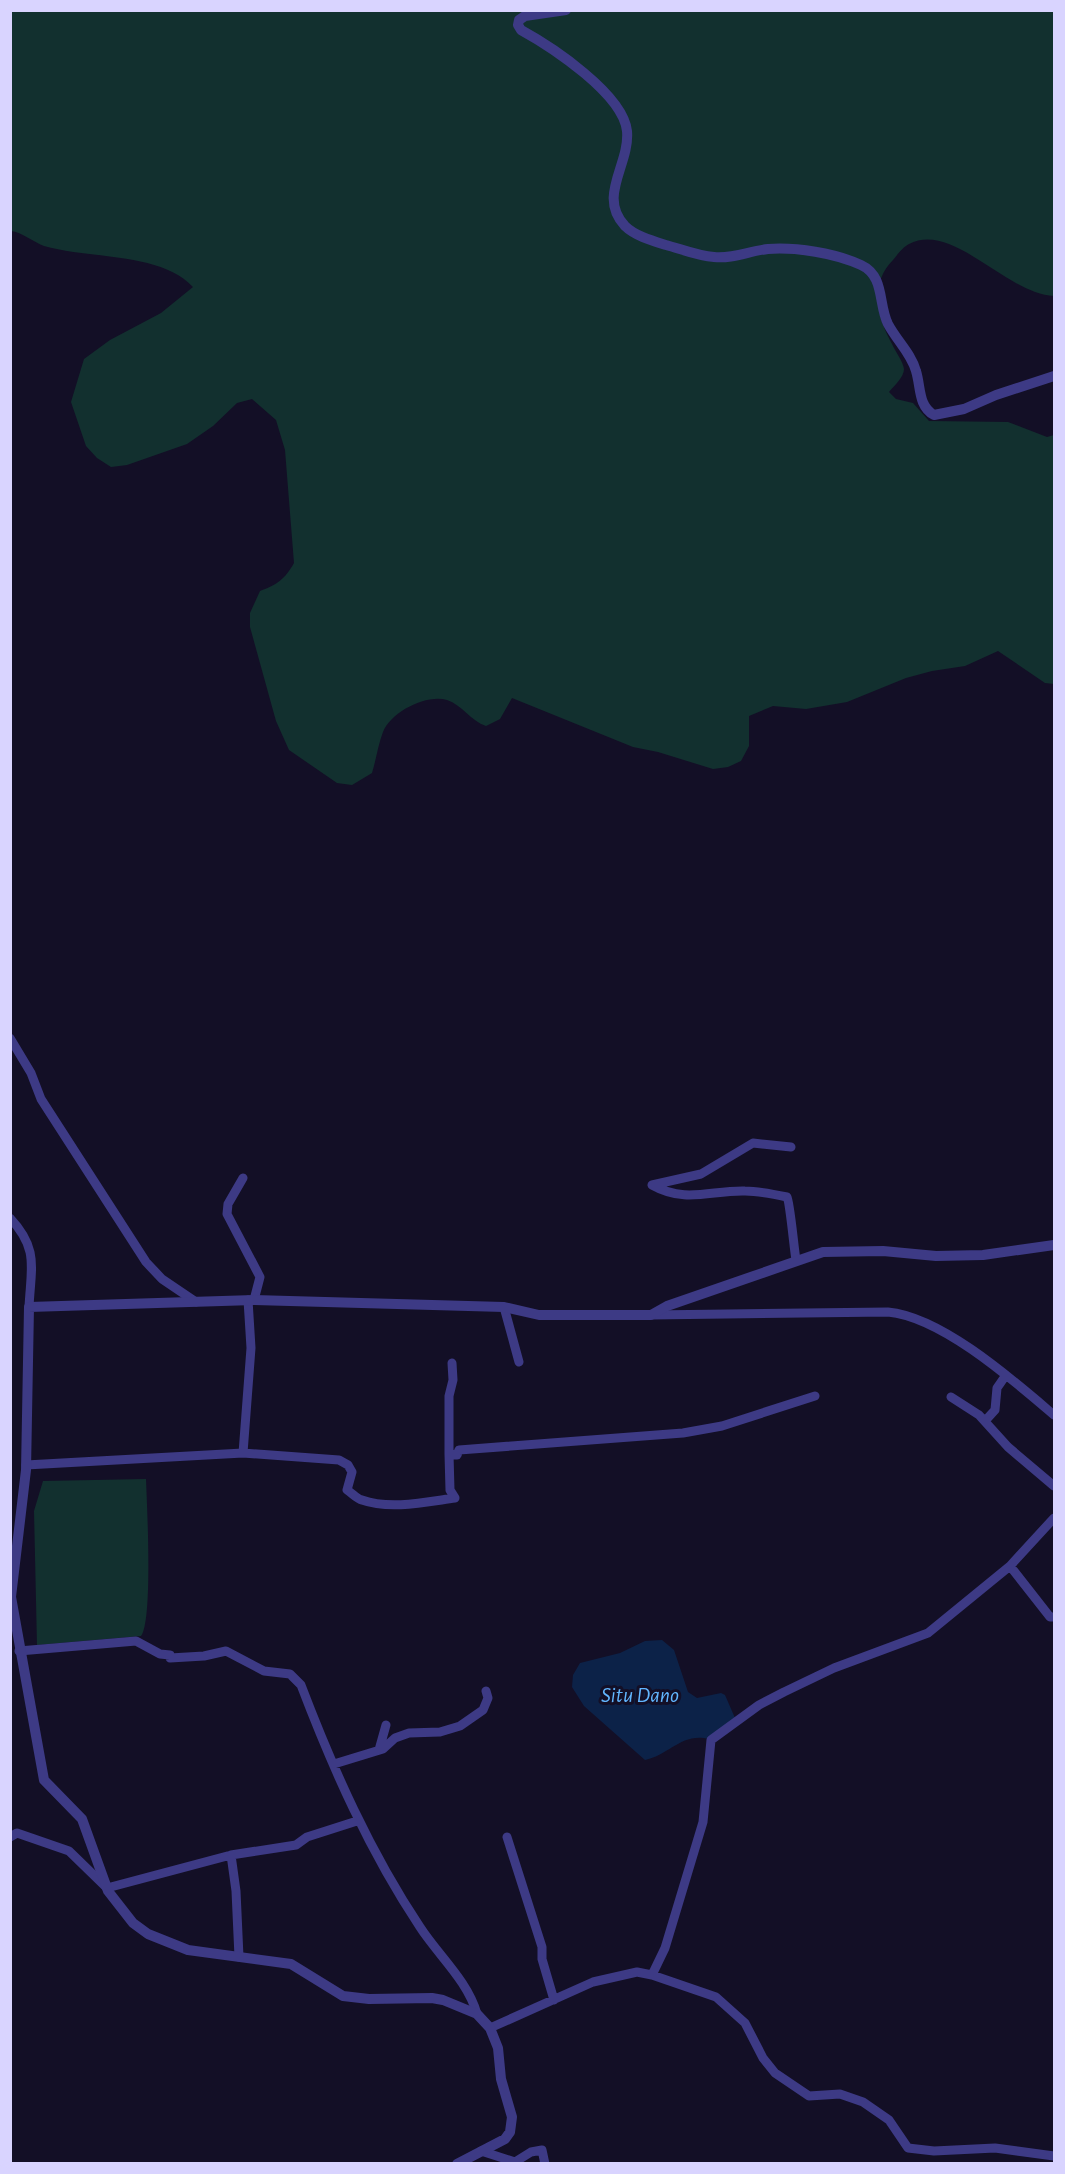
<svg xmlns="http://www.w3.org/2000/svg" width="1065" height="2174" font-family="'Alegreya Sans',sans-serif">
<rect width="100%" height="100%" fill="#130f26"/>
<path fill="#12302f" d="M10 11H1054V296C1006 294 953 221 909 244 903 247 897 255 893 260 869 284 877 317 892 344 895 351 903 361 904 369 904 377 894 386 889 392L896 399 913 403 929 421 1008 422 1047 437 1054 435V684L1045 683 998 651 965 666 932 671 906 678 847 702 806 709 773 706 749 716V746L741 761 728 767 713 769 658 752 633 747 512 698 500 719 486 726C471 721 462 705 447 700 426 694 391 712 383 732 378 745 376 760 372 773L352 785 337 783 289 750 276 721 250 627V613L260 591C277 585 285 579 294 563L285 450 276 420 252 399 237 403 213 426 187 444 127 465 111 467 97 458 86 446 71 402 84 359 110 340 161 313 193 287C161 252 88 259 44 246 33 242 22 232 11 231Z
M146 1479C147 1506 153 1620 141 1636L37 1645 34 1511 43 1481Z"/>
<path fill="#0c2248" d="M662 1640 674 1650 688 1692 697 1698 721 1693 725 1695 735 1718 709 1739C682 1732 669 1755 645 1760L584 1706 572 1687 573 1675 580 1663 620 1653 645 1641Z"/>
<g fill="none" stroke-linecap="round" stroke-linejoin="round">
<path stroke="#3d3a85" stroke-width="9" d="M10 1038 31 1073 41 1099 146 1262 162 1279 196 1302
M791 1147 753 1143 701 1174 652 1185C686 1204 711 1190 745 1191 758 1191 773 1194 787 1197 790 1202 794 1249 796 1260
M243 1178 228 1204 227 1214 260 1277 254 1300
M10 1218C39 1249 31 1267 29 1307
M504 1307 519 1362
M651 1315 888 1312C942 1317 1014 1381 1054 1415
M951 1397 979 1415 1008 1447 1054 1486
M985 1421 995 1410 997 1388 1006 1375
M243 1453 251 1348 248 1300
M449 1454V1396L453 1380 452 1363
M26 1465 243 1453 339 1460 348 1465 352 1472 347 1490C352 1493 357 1499 362 1500 390 1510 426 1502 455 1498L450 1490 449 1454 457 1455 459 1450 683 1433 722 1426 815 1396
M1010 1566 1050 1617H1054
M19 1651 136 1641 160 1654 170 1655V1658L204 1656 226 1651 264 1671 290 1674 301 1685C333 1769 370 1852 420 1927 438 1955 468 1981 477 2014
M379 1750 386 1725
M334 1764 383 1749 395 1738 409 1733 440 1732 460 1726 483 1710 488 1698 486 1691
M10 1837 17 1833 69 1851 107 1888 231 1855 296 1845 307 1837 357 1821
M507 1837 542 1947V1959L554 2000
M231 1855 236 1891 239 1957
M652 1975 665 1948 703 1822 711 1740 759 1705 784 1692 834 1668 928 1633 1010 1566 1054 1518
M490 2028 593 1982 637 1972 652 1975 716 1997 745 2023 763 2058 775 2073 809 2096 840 2094 863 2102 889 2120 908 2148 934 2151 995 2148 1054 2156
M481 2151 515 2162 531 2152 542 2150 545 2164"/>
<path stroke="#3d3a85" stroke-width="10" d="M566 10 525 16 519 20 518 25 521 30C552 47 623 94 627 131 630 165 597 196 625 226 635 236 653 241 666 245 681 249 698 256 714 257 733 259 749 251 768 249 796 247 835 253 861 265 885 276 878 304 888 324 897 341 911 353 916 371 921 387 918 406 934 415L964 409 996 395 1054 376
M457 2164 505 2139 510 2132 512 2117 501 2079 498 2048 490 2028 477 2014 443 2000 432 1998 369 1999 343 1996 291 1964 188 1950 148 1934 133 1923 108 1891 82 1819 44 1780 11 1597 26 1470 29 1307 254 1300 504 1307 539 1315H651L667 1306 823 1252 883 1251 936 1256 983 1255 1054 1245"/>
</g>
<g text-anchor="middle" stroke-width="6" stroke-linejoin="round" paint-order="stroke">
<g font-size="22" font-style="italic" fill="#62b6ff" stroke="#130f26">
<text x="640" y="1702">Situ Dano</text>
</g>
</g>
<rect width="1065" height="2174" fill="none" stroke="#d9d4ff" stroke-width="24"/>
</svg>
